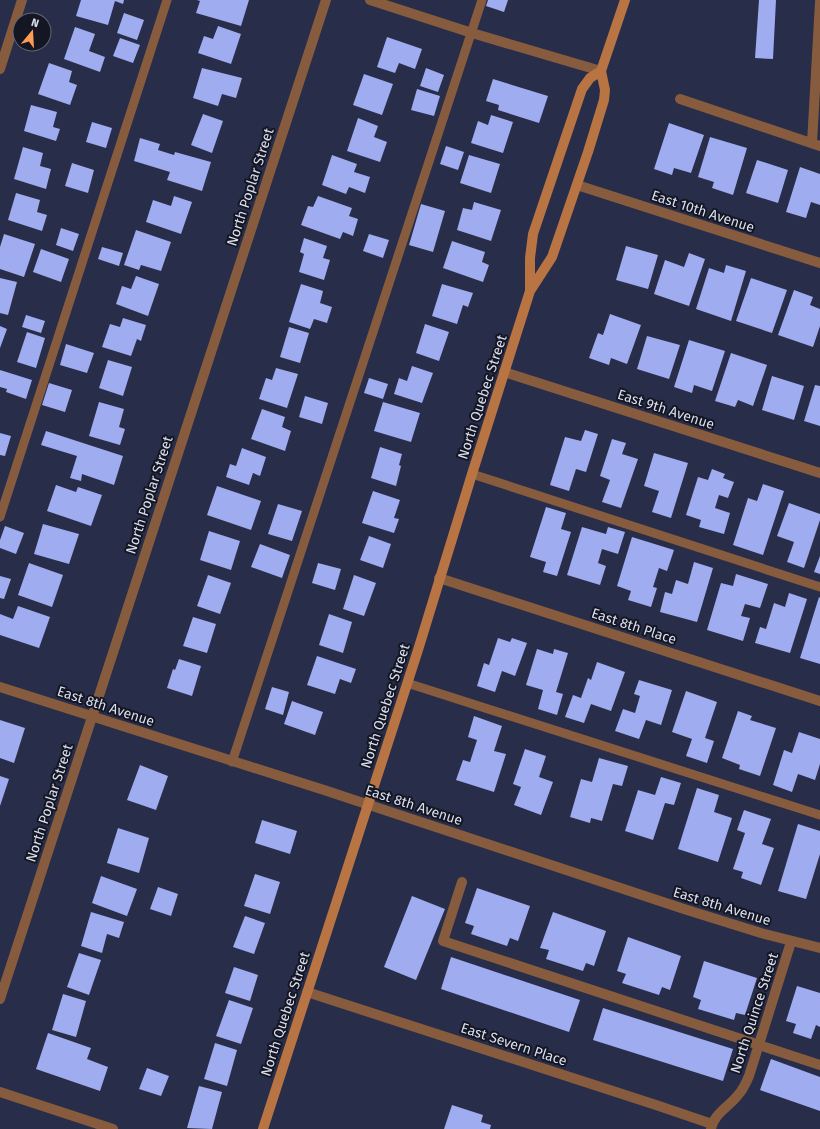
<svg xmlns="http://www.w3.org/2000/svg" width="820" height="1129" font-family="'Fira Sans',sans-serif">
<rect width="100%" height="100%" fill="#282d49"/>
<path fill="#9facf0" d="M81 0H124L123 4 115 1 108 25 76 16Z
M197 0H249L241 26 196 13 200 1Z
M488 0H508L504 12 486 6Z
M759 0H776L773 59 755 58Z
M124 13 144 20 137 40 117 33Z
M218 26 241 34 231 64 198 53 204 36 213 39Z
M75 27 95 34 89 51 105 57 100 72 64 59Z
M387 37 422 49 415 69 399 63 395 73 377 67Z
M120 38 140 45 133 63 113 56Z
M49 63 72 71 69 82 77 85 70 105 38 94Z
M202 68 242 78 236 98 222 94 218 106 193 98Z
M426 68 444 75 438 92 420 86Z
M364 74 393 84 382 115 353 105Z
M493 79 548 96 539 123 498 110 499 105 486 101Z
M417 89 440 96 434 116 411 110Z
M31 105 57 112 53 127 60 129 56 141 24 131Z
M203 114 223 121 212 153 191 145Z
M491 115 513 122 503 153 471 143 478 121 488 125Z
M358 118 378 126 374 137 387 142 380 162 347 151Z
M92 122 112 128 106 148 86 142Z
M669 123 704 135 691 173 674 168 672 175 654 169Z
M710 137 747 148 733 195 712 188 714 182 698 177Z
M140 138 160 144 158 150 174 155 175 152 211 162 202 191 167 180 170 172 134 161Z
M446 146 464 152 458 170 440 164Z
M23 147 43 153 40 166 51 169 46 189 14 179Z
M332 155 357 164 354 172 370 177 365 193 349 187 346 194 322 185Z
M469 155 500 164 491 193 460 183Z
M757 160 788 170 778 203 746 193Z
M72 163 94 170 88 193 65 186Z
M800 167 820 174V205L811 202 806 218 786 212Z
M16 193 40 200 37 212 47 215 42 231 8 220Z
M174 196 192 202 181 234 146 222 153 200 171 206Z
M318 196 352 208 349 216 358 219 353 236 343 232 340 239 301 225 308 206 313 207Z
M474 202 501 210 491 241 457 230 463 208 472 210Z
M421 204 445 211 433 252 409 245Z
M61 228 79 234 73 251 56 245Z
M136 230 171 242 161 271 141 265 139 270 124 265Z
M4 234 35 244 24 277 0 269V247Z
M369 234 389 240 383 258 363 251Z
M304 238 327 246 323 258 330 260 324 280 299 272 304 254 300 252Z
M452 241 485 252 482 262 489 265 483 282 443 268Z
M626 246 658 255 648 289 616 280Z
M102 247 123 253 119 266 98 259Z
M41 249 69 259 61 282 33 272Z
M689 253 705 259 689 306 654 294 665 260 684 267Z
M726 265 746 271 731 321 696 309 709 268 724 273Z
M136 276 159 284 148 316 116 304 122 286 131 289Z
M0 278 17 282 8 315 0 313Z
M751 278 787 290 772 333 736 321Z
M301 284 323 291 320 303 332 307 327 323 314 319 310 329 289 322Z
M442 284 473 293 468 307 463 305 457 324 432 316Z
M794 290 813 297 810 305 820 309V326L813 347 778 335Z
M610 314 641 325 627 364 611 358 609 365 589 358 598 333 603 335Z
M26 315 45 321 41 333 22 327Z
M123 318 146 325 141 341 137 339 131 356 102 347 110 324 120 327Z
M425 324 449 332 439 361 416 353Z
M0 326 7 329 0 348Z
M289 327 309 333 300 363 280 357Z
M27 332 45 338 36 368 17 362Z
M647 336 680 345 669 379 637 369Z
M689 340 725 351 712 391 694 385 692 393 674 387Z
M66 344 94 353 87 373 60 365Z
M731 353 767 365 753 406 738 400 735 407 715 401Z
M108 360 132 367 123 396 99 388Z
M412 366 433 373 422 403 394 394 399 378 407 381Z
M276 368 298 374 287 408 259 399 266 378 272 380Z
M0 370 32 380 26 399 6 392 7 389 0 387Z
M772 376 804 386 794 420 762 410Z
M369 378 388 384 383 399 364 393Z
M49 383 72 390 65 412 42 405Z
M815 385 820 386V426L804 421Z
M305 396 328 403 322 424 299 417Z
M99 402 124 409 119 427 125 429 120 445 89 436Z
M383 402 420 413 411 442 374 431Z
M262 409 285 417 282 427 291 431 285 451 251 439Z
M585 430 598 434 586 472 576 469 569 491 550 485 565 437 581 441Z
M46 431 123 456 114 485 82 474 81 481 70 478 77 456 41 445Z
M0 433 11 436 5 456 0 455Z
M612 439 626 443 622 454 638 459 621 508 602 502 610 480 600 476Z
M380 447 402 454 399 465 401 466 396 486 371 478Z
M242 448 266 457 260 476 253 473 249 485 226 477 230 464 236 466Z
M654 453 688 463 671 518 652 512 659 491 644 486Z
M712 469 725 474 723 478 734 482 728 498 719 495 715 508 730 513 724 534 699 527 701 520 686 515 698 477 708 480Z
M763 484 784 491 763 555 733 545 748 498 757 501Z
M56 485 76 492 78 487 102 495 91 526 47 511Z
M217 486 261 501 251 530 207 515Z
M373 491 400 500 394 518 399 519 394 533 362 523Z
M789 503 820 514V520L804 568 787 562 794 542 777 536Z
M278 504 302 511 292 541 268 534Z
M546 507 566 513 561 529 571 532 557 576 543 572 546 562 530 557Z
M43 524 79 534 69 564 34 554Z
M5 526 24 533 16 554 0 548V540Z
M582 527 606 534 608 527 625 532 618 554 602 549 598 563 606 566 600 585 567 575Z
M209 531 240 541 231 570 200 560Z
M369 536 391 544 383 568 360 560Z
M632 537 674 550 667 571 659 568 653 587 657 588 651 607 628 600 631 591 617 586Z
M260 544 290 555 282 578 251 567Z
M820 556V574L814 572Z
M694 562 713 568 697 622 660 612 665 592 672 594 676 580 688 584Z
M29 563 63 575 52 607 18 595Z
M318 563 341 569 335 590 312 583Z
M736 574 768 584 760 608 745 604 741 616 750 618 743 641 707 630 721 583 733 586Z
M208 575 231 583 220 614 197 606Z
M354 575 376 583 364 616 343 609Z
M0 576 11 579 4 599 0 598Z
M789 593 807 599 790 653 755 643 760 627 766 629 774 603 785 607Z
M819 597 820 598V664L800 658Z
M18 606 50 617 39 648 0 635V614L13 619Z
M329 614 352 622 343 653 319 645Z
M193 617 216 624 207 653 183 646Z
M498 638 510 642 512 638 527 643 515 676 502 671 495 692 477 686 484 663 489 665Z
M537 649 553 654 554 649 568 653 556 692 563 694 557 715 538 709 543 690 526 685Z
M317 656 356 669 351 683 340 679 335 694 307 685Z
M179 659 201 666 192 696 167 688 173 669 175 670Z
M597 662 625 672 611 711 591 704 584 723 565 717 573 695 581 698 588 678 591 680Z
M639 680 672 690 661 725 646 720 639 739 615 731 623 709 635 713 640 696 634 694Z
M272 687 289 692 283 715 265 709Z
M686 691 717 702 705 738 714 741 707 763 686 756 692 739 672 732Z
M292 701 323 712 315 735 284 724Z
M738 711 752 716 750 720 776 728 760 776 739 769 740 765 722 758Z
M474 716 502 726 494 751 506 754 494 792 456 780 463 760 470 762 477 740 468 737Z
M0 720 25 728 14 763 0 758Z
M799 732 820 739V764L815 780 798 774 792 792 773 785 784 750 792 753Z
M525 749 546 756 539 777 553 782 541 815 514 805 521 787 513 784Z
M599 758 628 766 622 786 613 784 602 821 591 818 590 823 570 817 581 779 592 782Z
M140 765 168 776 156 810 127 800Z
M0 776 9 779 0 806Z
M661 777 681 783 674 805 665 803 653 840 625 831 638 790 655 795Z
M697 788 719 795 714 812 732 818 718 862 678 849Z
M744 810 771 819 762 844 774 848 761 885 741 878 743 872 733 869 745 833 737 830Z
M262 820 297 831 290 854 255 843Z
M798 824 820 831V854L806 899 778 891Z
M118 828 149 838 139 873 107 863Z
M255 874 280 882 270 914 244 906Z
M101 876 137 889 127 916 92 903Z
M158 887 178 894 171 916 150 909Z
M477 888 530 906 518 941 510 938 507 946 471 934 474 926 465 923Z
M412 896 445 909 416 980 384 967Z
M91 912 124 922 119 938 107 934 102 953 81 946Z
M553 912 606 931 594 966 586 963 583 971 546 959 549 950 540 948Z
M245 916 265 923 254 954 233 947Z
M628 937 681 956 670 990 662 987 659 995 622 983 626 974 617 971Z
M79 953 101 960 89 995 67 987Z
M451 957 580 1000 569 1032 441 989Z
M704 961 757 978 745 1015 736 1013 734 1020 698 1009 701 1000 693 997Z
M234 967 258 975 250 1001 225 993Z
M797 986 820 993V1027L816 1025 811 1039 793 1033 796 1024 786 1021Z
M63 994 86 1001 76 1037 52 1030Z
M229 1000 253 1008 241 1044 216 1036Z
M603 1008 733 1049 723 1081 593 1040Z
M48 1033 91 1048 87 1059 108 1067 100 1091 36 1069Z
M215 1043 237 1050 227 1086 204 1079Z
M771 1059 820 1077V1111L760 1090Z
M147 1068 169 1076 161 1096 139 1089Z
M199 1086 222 1092 212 1129 187 1128Z
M452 1105 483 1115 481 1122 491 1125 490 1129H444Z"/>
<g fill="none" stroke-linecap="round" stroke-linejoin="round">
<path stroke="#875c3e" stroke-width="9" d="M472 474 820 587
M0 517 167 0
M407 683 820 815
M232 762 482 0"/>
<path stroke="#875c3e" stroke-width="10" d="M370 0 472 33 601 71
M0 69 22 0
M680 99 820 146
M812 143 820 2
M577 185 820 263
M504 372 820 473
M439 578 820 701
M462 882 443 941 820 1065
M307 992 656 1105 712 1124
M0 999 326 0
M0 1092 113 1129
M711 1129C714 1113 729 1107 738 1095 743 1090 746 1083 749 1076L791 942"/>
<path stroke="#875c3e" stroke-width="10" d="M0 687 324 790 684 909 761 933 820 948"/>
<path stroke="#b87442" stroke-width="10" d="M530 291V258L533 234 582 89 590 78 601 71 625 0
M263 1129 418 650 472 474 530 291 552 257 588 152 604 100 605 90 601 71"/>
</g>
<g text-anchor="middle" stroke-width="4" stroke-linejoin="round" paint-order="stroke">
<g font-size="14" fill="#dadff0" stroke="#141723">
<text transform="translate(250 187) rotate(-72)" y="5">North Poplar Street</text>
<text transform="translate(703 211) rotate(18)" y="5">East 10th Avenue</text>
<text transform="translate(482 397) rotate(-72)" y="5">North Quebec Street</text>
<text transform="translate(666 409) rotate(18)" y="5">East 9th Avenue</text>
<text transform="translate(149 495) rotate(-72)" y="5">North Poplar Street</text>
<text transform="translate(634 626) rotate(18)" y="5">East 8th Place</text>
<text transform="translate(106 706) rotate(18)" y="5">East 8th Avenue</text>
<text transform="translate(385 706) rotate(-72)" y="5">North Quebec Street</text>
<text transform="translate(49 803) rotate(-72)" y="5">North Poplar Street</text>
<text transform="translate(414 805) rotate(18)" y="5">East 8th Avenue</text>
<text transform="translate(722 906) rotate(17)" y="5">East 8th Avenue</text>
<text transform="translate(754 1013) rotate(-72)" y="5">North Quince Street</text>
<text transform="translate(285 1014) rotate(-72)" y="5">North Quebec Street</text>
<text transform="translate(514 1044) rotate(18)" y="5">East Severn Place</text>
</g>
</g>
<g transform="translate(32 32) rotate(18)"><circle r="19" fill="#141723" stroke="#636775"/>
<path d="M0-3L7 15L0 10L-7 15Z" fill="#fd9d55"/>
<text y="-6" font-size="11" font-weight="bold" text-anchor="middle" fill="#dadff0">N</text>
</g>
</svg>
